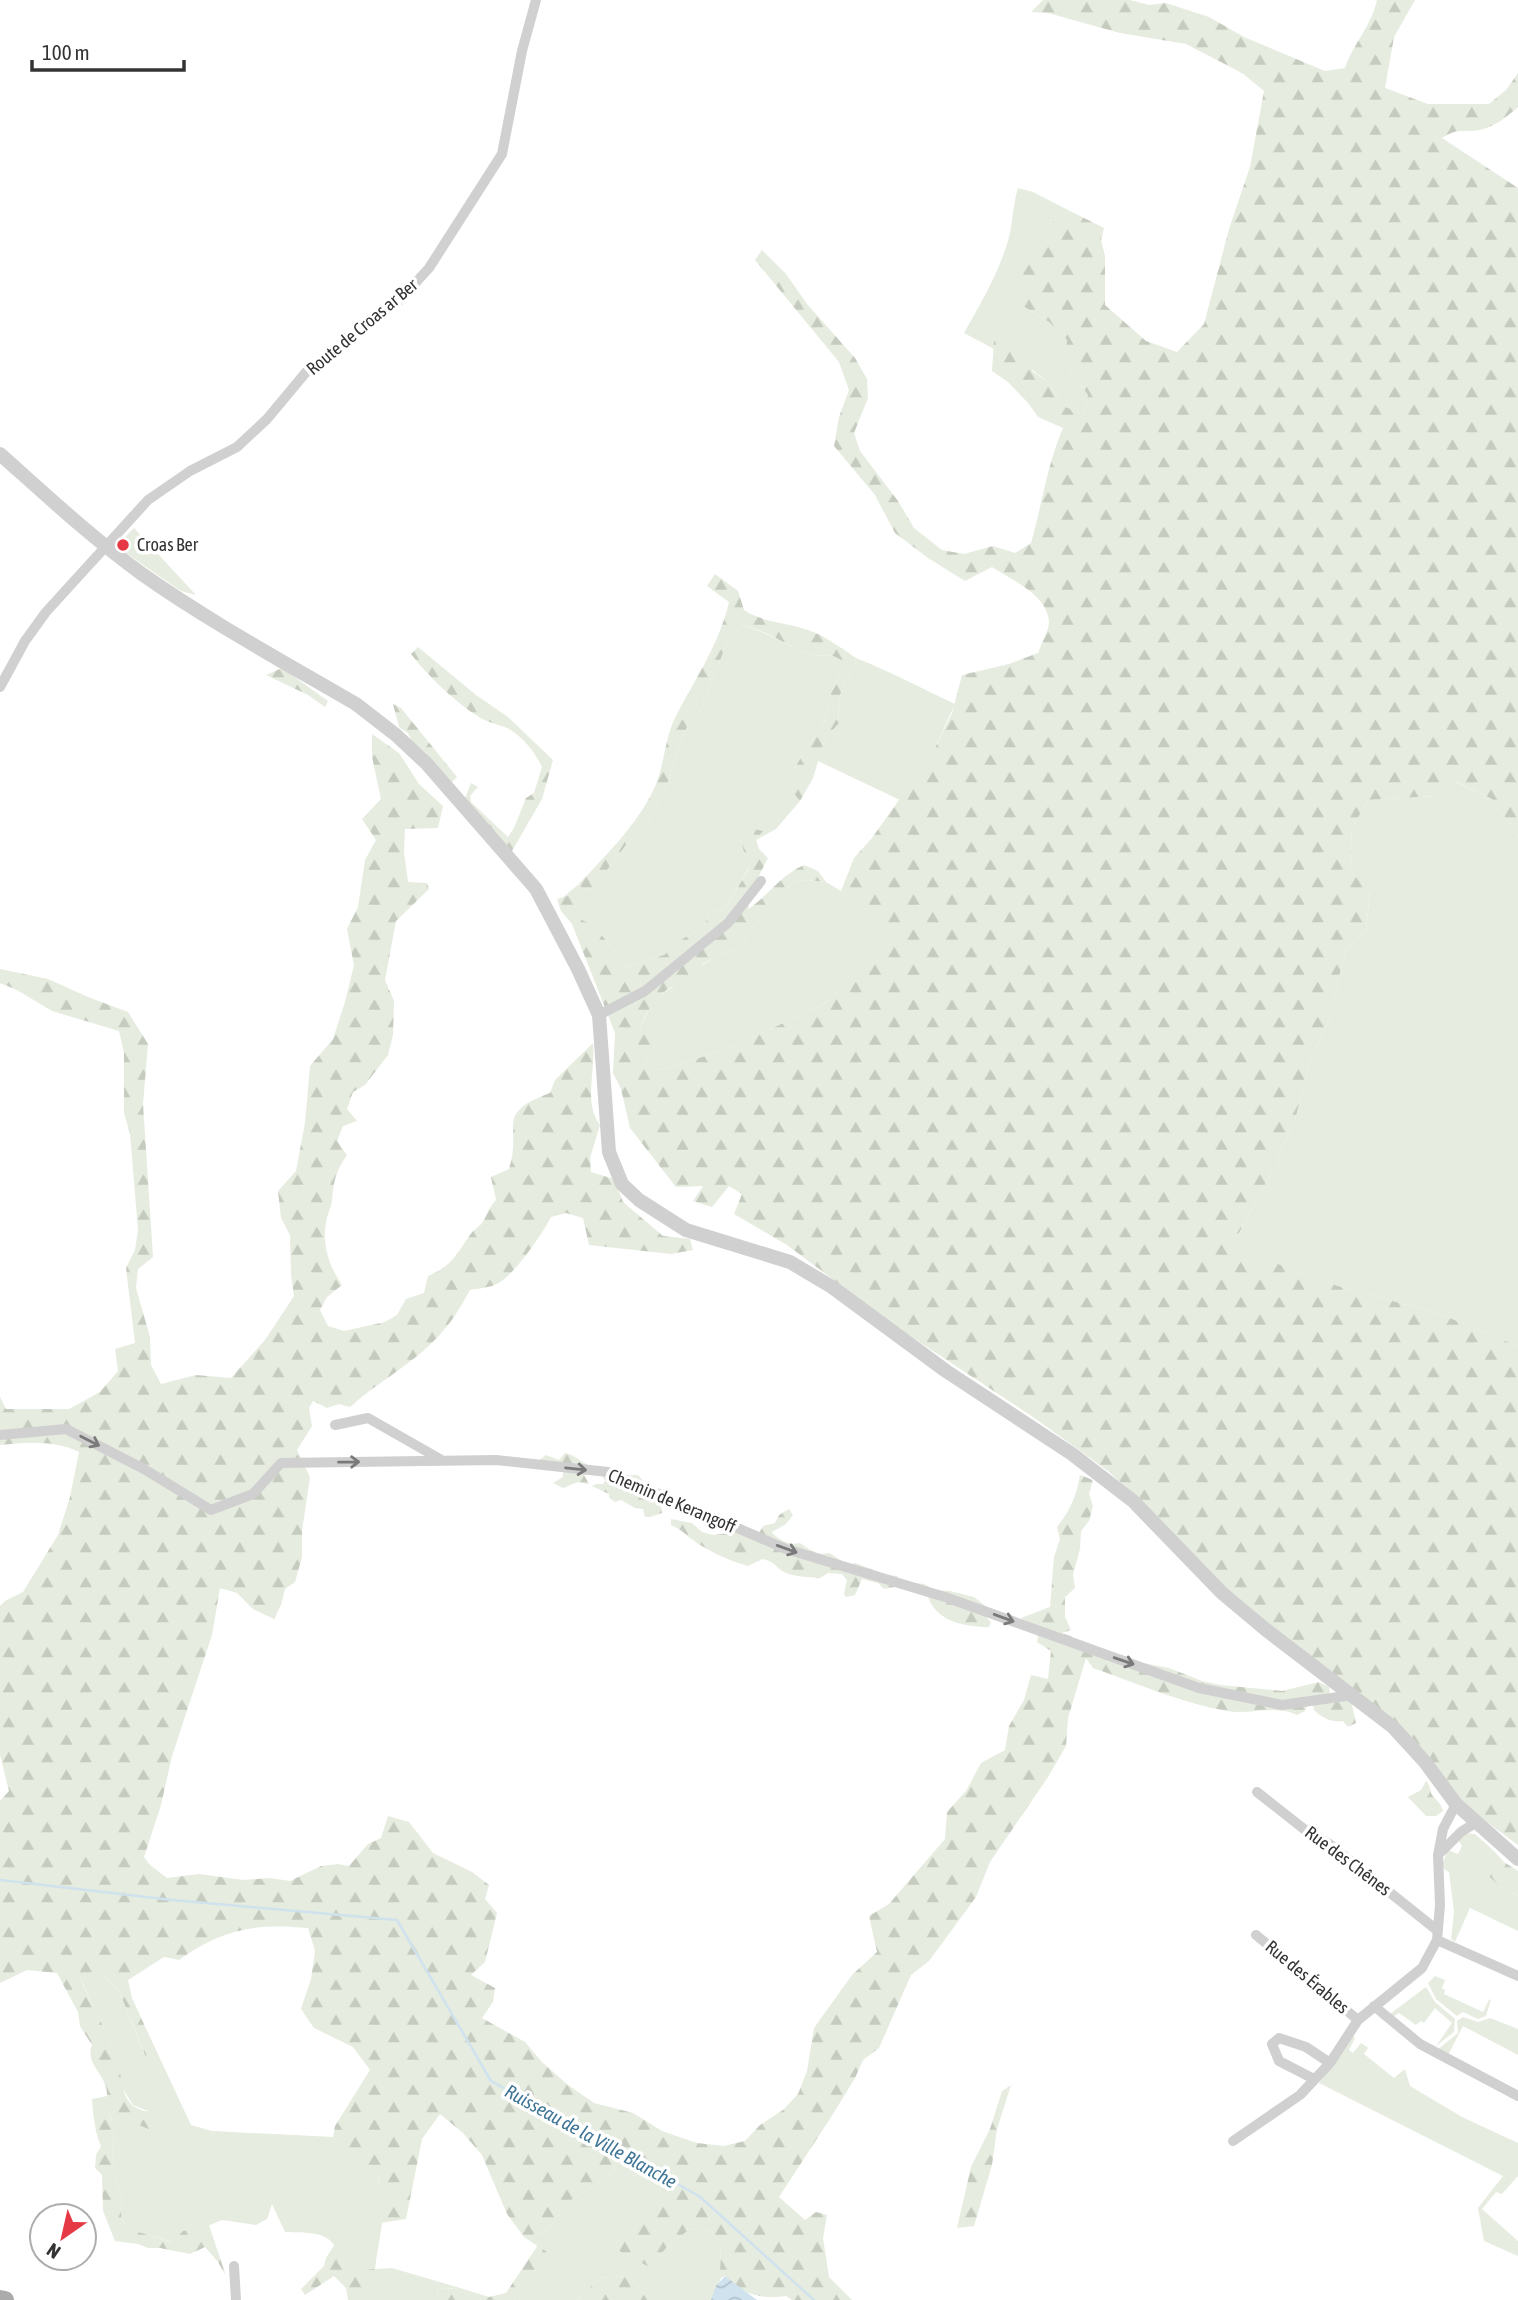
<svg xmlns="http://www.w3.org/2000/svg" width="1518" height="2300" font-family="'Asap Condensed',sans-serif">
<defs>
<pattern id="forest-firs" width="22" height="20" patternUnits="userSpaceOnUse" patternTransform="scale(1.75)"><rect width="22" height="20" fill="#e6ecdf"/><path d="M5 1l3.5 6h-7zM16 11l3.5 6h-7z" fill="#c6cbc0"/></pattern>
<pattern id="water-waves" width="16" height="10" patternUnits="userSpaceOnUse" patternTransform="scale(1.75)"><rect width="16" height="10" fill="#cfe2ee"/><path d="M0 5q4-4 8 0t8 0" fill="none" stroke="#b2c2cd"/></pattern>
</defs>
<rect width="100%" height="100%" fill="#fff"/>
<path fill="#e6ecdf" d="M1018 188 1033 192 1068 210 1044 229 1023 306 1049 322 1068 340 1066 365 1088 395 1083 414 1063 406 1048 382 1014 356 995 327 994 349 964 333C981 303 1000 271 1009 237 1013 221 1013 204 1018 188Z
M134 528 196 595 181 591 120 549 119 543Z
M743 625C768 632 790 649 815 655 827 657 828 652 841 660V673L831 692 826 718 785 783 800 801 776 829 756 840 763 831 740 840 749 867 726 908 708 914 705 926 677 942 664 955 626 967 595 926 580 919 571 896 561 899 579 884 584 892 595 886 632 837 650 818 667 785 688 724 707 694 726 645Z
M856 658C889 671 921 688 955 704L933 752 900 800 818 761 825 739 839 723C838 712 838 700 842 689 848 676 853 674 856 658Z
M1456 782 1492 799 1518 836V1346L1440 1314 1338 1286 1217 1242 1239 1233 1268 1179 1295 1120 1309 1065 1329 1019 1345 952 1366 930 1370 891 1350 871 1352 828 1368 800 1435 796Z
M806 880 826 882 841 891 900 934 824 1004 730 1048 662 1070 651 1067 642 1053 655 1047 640 1027 654 1000 713 958 734 951 743 943 765 911 778 900 792 882Z
M1464 1833 1475 1834 1494 1851 1484 1854 1500 1887 1518 1896V1931L1470 1908 1455 1942 1451 1939 1454 1912 1449 1872 1441 1867 1448 1850 1458 1854 1462 1846 1458 1840Z
M78 1973H101L119 1991 144 2053 149 2035 191 2125 212 2131 333 2137 332 2150C340 2152 352 2152 359 2156 398 2180 379 2232 375 2269L392 2268 460 2288 438 2289 437 2300H362L374 2270 350 2271 338 2263C339 2230 310 2233 285 2232L272 2204 267 2219 256 2225 222 2220 203 2228 183 2231 173 2242 132 2230 121 2220 122 2199 114 2176 113 2124 109 2112 151 2130 148 2111 133 2105 122 2087 112 2047Z
M1435 1976 1445 1980 1442 1988 1445 1990 1444 1994 1483 2012 1489 2000 1491 1999 1486 2016 1478 2019 1463 2012 1457 2016 1436 1999 1428 1983Z
M1426 1987 1435 2002 1455 2019 1454 2032 1436 2046 1452 2023 1435 2008 1424 2023 1421 2021 1416 2025 1399 2013 1393 2017 1390 2014Z
M1463 2017 1478 2022 1490 2018 1518 2029V2055L1463 2026 1447 2057 1436 2051 1458 2033 1457 2021Z
M1353 2036 1355 2038 1349 2050 1353 2053 1361 2043 1368 2048 1364 2054 1394 2078 1405 2069 1410 2086 1462 2117 1518 2143V2176L1502 2194 1496 2192 1482 2209 1518 2241V2256L1484 2241 1478 2208 1503 2176 1319 2083Z
M614 2169 652 2181 667 2194 617 2248 649 2267 668 2246 690 2229 712 2231 721 2245 720 2270 725 2276 721 2278 711 2300H648L629 2276 599 2278 577 2300H514L517 2293 548 2253 524 2237 546 2231 571 2200 602 2180Z"/>
<path fill="url(#forest-firs)" d="M1043 0H1130L1149 5 1166 3 1209 17 1244 37 1325 71 1345 68C1353 44 1372 25 1377 0H1415L1394 37 1385 88 1428 104H1489L1506 90 1518 73V107C1508 116 1493 128 1479 130 1462 133 1459 127 1442 138L1518 188V836L1492 799 1457 782 1435 796 1368 800 1352 828 1350 871 1370 890 1366 930 1345 952 1329 1019 1309 1065 1295 1120 1268 1179 1239 1233 1218 1242 1338 1286 1440 1314 1518 1346V1845L1465 1806 1427 1759 1225 1592 1154 1513 1108 1471 1033 1417 898 1328 787 1245 734 1214 742 1194 729 1186 712 1207 693 1201 703 1186 676 1187 630 1128 621 1089 613 1073 615 1033 572 924 561 911 557 899 571 895 580 919 595 926 626 967 664 955 677 942 705 926 708 914 726 908 749 868 740 839 748 828 763 831 756 840 759 849 768 858 753 887 748 909C768 896 781 875 804 865L818 871 826 882 806 880 792 882 778 900 765 911 743 943 734 951 713 958 703 964 696 981C668 980 650 1003 640 1027L650 1035 655 1048 642 1053 651 1067 662 1070 730 1048 824 1004 899 934 841 891 854 858 872 838 933 752 952 713 962 675 1009 664 1038 653C1041 644 1049 631 1049 622 1048 595 1012 580 992 567L965 581 928 558 895 533 875 495 834 446 839 417 849 390 839 362 755 260 762 250 786 274 807 304 855 358 867 379 868 398 854 433 860 451 898 501 914 528 942 550 964 554 993 546 1015 553 1031 543C1042 505 1047 465 1063 428L1038 417 1029 404 1008 382 992 371 995 326 1014 355 1028 347 1036 359 1032 371 1048 382 1063 406 1083 414 1088 395 1066 365 1067 340 1049 322 1023 306V263L1044 229 1068 210 1104 228 1101 240 1105 256V305L1146 341 1177 352 1204 324 1229 229 1250 167 1264 91 1242 73 1186 44 1120 33 1048 13 1031 12Z
M715 574 738 591 744 610C764 623 786 622 808 630 825 636 840 647 856 658 853 674 848 676 842 689 838 700 838 712 839 723L825 739 813 778 800 801 785 783 826 718 831 692 841 673V660C828 652 827 657 815 655 790 649 769 631 743 625L726 645 707 694 688 724 667 785 650 818 632 837 595 886 584 892 579 884C606 855 635 827 653 791 665 767 664 737 677 714 696 678 720 642 729 602L707 586Z
M418 647 476 695 508 717 553 760 542 799 512 851 506 850 464 801 471 783 478 787 470 796 471 802 508 837 514 828 526 798 534 793 542 767C535 752 521 734 505 727 496 724 487 722 479 717 455 702 428 676 411 654Z
M282 668 328 701 325 707 308 695 266 675Z
M393 704 401 708 457 777 450 784 428 760 426 753 412 742 408 733 399 727Z
M372 734 399 753 419 784 443 806 438 828 405 829 404 852 408 882 427 883 429 889 396 921 385 980 394 1001 393 1035 388 1055 365 1085 353 1092 347 1109 357 1121 343 1126 337 1141 347 1155C335 1173 334 1180 332 1201 331 1208 327 1215 326 1222 322 1245 329 1266 342 1285L327 1297 320 1310 328 1326 344 1331 385 1322 397 1315 406 1299 424 1293 428 1276C453 1265 455 1256 470 1235 473 1230 479 1227 482 1223 487 1215 489 1207 496 1200L491 1177 509 1169C523 1125 493 1114 550 1093L555 1080 593 1043C596 1071 583 1102 600 1125L590 1158 591 1172 614 1179 623 1202 663 1236 690 1239 693 1250 671 1254 589 1245 583 1218 566 1213 551 1217C543 1233 517 1270 503 1280 493 1288 481 1288 470 1290 462 1304 454 1319 443 1331 417 1362 380 1380 350 1407L339 1404 327 1408 313 1401 309 1408 312 1426 297 1450 310 1477 302 1531V1557L295 1582 285 1589 281 1605 274 1619 253 1609 237 1593 220 1588 212 1635 172 1756 161 1805 144 1857 150 1865 167 1878 199 1874 243 1880 270 1878 290 1881 321 1866 338 1864 349 1866 368 1844 381 1838 388 1816 409 1822 433 1853 472 1872 489 1885 485 1899 497 1913 485 1962 471 1975 495 1988 493 2002 482 2018 525 2042 542 2062 568 2085 594 2103 633 2113 662 2131 697 2143 724 2146 745 2141 760 2125 783 2110 798 2094 807 2071 814 2028 852 1975 877 1952 869 1916 889 1904 945 1839 947 1812 966 1791 981 1763 1005 1750 1009 1726 1024 1700 1031 1675 1048 1679 1051 1651 1037 1642 1038 1636 1021 1618 1050 1607 1054 1557 1060 1539 1057 1527C1070 1511 1077 1495 1080 1475L1093 1480 1089 1494 1093 1506 1089 1521 1081 1531 1080 1549 1073 1575 1075 1588 1065 1597V1617L1071 1630 1062 1633 1143 1663 1169 1668 1202 1681 1220 1685 1282 1691 1319 1682 1329 1687 1330 1693 1351 1700 1356 1723 1348 1727 1343 1721C1332 1723 1322 1718 1314 1710L1313 1705 1307 1706 1305 1711 1297 1715C1275 1704 1250 1715 1227 1711 1181 1703 1136 1683 1093 1668L1086 1658 1068 1718 1066 1746 1048 1777 990 1862 976 1897 929 1961 911 1975 879 2048 863 2060 855 2078 833 2114 779 2197 805 2220 816 2212 827 2215 823 2238 829 2277 852 2300H792L786 2296C754 2300 741 2292 720 2271L721 2245 712 2231 690 2229 668 2246 649 2267 616 2249 666 2194 652 2181 614 2169 602 2180 571 2200 546 2231 524 2237 507 2214 482 2155 463 2133 440 2114 422 2139 406 2219 380 2223C387 2176 378 2160 331 2150L335 2126 370 2070 353 2047 314 2028 301 2009 311 1979 315 1951 308 1928C256 1923 222 1929 179 1960L164 1957 128 1980 132 1998 149 2035 146 2057 119 1991 101 1973H78C90 2003 108 2032 118 2064 122 2077 121 2094 132 2105 140 2112 154 2112 164 2114V2130H151L109 2113 113 2124 114 2176 122 2199 121 2220 132 2230 172 2242 183 2231 209 2225 226 2276 218 2262 205 2247 190 2254 160 2248H148L138 2244 115 2241 103 2211 102 2175 95 2168 96 2155 101 2146C95 2134 93 2113 92 2099L107 2096C108 2074 84 2065 92 2045L80 2026 78 2012 57 1973 27 1970 0 1983V1801L9 1791 0 1755V1606L5 1601 23 1592 58 1535 70 1497 79 1452C55 1440 26 1442 0 1445V1397L6 1409H69L100 1392 118 1371 115 1349 135 1343 126 1268 135 1250 138 1230 130 1134 124 1113V1053L119 1031 52 1011 17 990 0 983V969L48 979 88 997 128 1012 148 1044 143 1104 153 1257 138 1269 136 1288 150 1337 151 1365 161 1384 196 1375 231 1378 265 1340 294 1296 291 1275 290 1235 281 1218 278 1191 296 1171 305 1123 310 1066 333 1039 345 1002 354 965 347 929 358 907 365 860 376 840 362 819 381 799 372 757Z
M565 1453C574 1455 579 1460 586 1464 599 1471 623 1476 638 1475L648 1487 671 1503 661 1507 662 1513 650 1517H645L643 1509 635 1508 621 1500 615 1502 610 1498 609 1494 592 1486 596 1484H603L605 1481 602 1475 588 1472 584 1475 589 1484 578 1482 563 1488 553 1483 563 1477V1471L539 1460 546 1455 559 1460Z
M789 1509 793 1515 786 1524 772 1532C778 1540 790 1546 800 1543 809 1549 816 1556 829 1553 838 1557 845 1567 855 1563L887 1575 897 1576 900 1581 924 1584 933 1590 950 1591 974 1597 989 1609 985 1616 991 1622 989 1627C965 1627 937 1622 928 1597L896 1587 884 1589 878 1583 862 1579 855 1595 846 1597 844 1594 847 1580 842 1574 828 1573 820 1578C810 1577 796 1577 786 1573 775 1568 777 1562 762 1559L748 1566C729 1561 706 1550 690 1538 683 1532 680 1529 671 1525V1519L692 1523 702 1532 713 1535 738 1532 759 1533 763 1526 775 1523 779 1515Z
M1426 1781C1431 1786 1429 1789 1432 1795 1436 1801 1441 1802 1443 1811L1436 1816H1426L1408 1797 1421 1790Z
M1494 1851 1504 1862 1518 1871V1896L1500 1887 1477 1864 1484 1854Z
M1011 2085 997 2129 992 2165 974 2226 957 2228 971 2167 990 2129 1002 2091Z
M335 2244 338 2252V2263L350 2271 375 2269 362 2300H348L346 2288 334 2276 305 2295 301 2289 324 2266 326 2258Z
M538 2245 548 2253 517 2293 514 2300H437L438 2289 460 2288 489 2297 506 2293Z
M629 2276 648 2300H577L599 2278Z"/>
<path fill="url(#water-waves)" d="M725 2276 757 2300H711L716 2286Z"/>
<g fill="none" stroke-linecap="round" stroke-linejoin="round">
<path stroke="#cfe2ee" stroke-width="2.5" d="M0 1880 172 1900 397 1920 491 2081 699 2196 814 2300"/>
<path stroke="#d0d0d0" stroke-width="10" d="M0 687 25 641 46 612 148 500 190 471 237 447 267 419 307 371 399 301 429 268 502 154 522 51 536 0
M599 1015 645 991 728 923 761 881
M335 1425 368 1418 440 1459
M0 1435 66 1429 144 1469 211 1510 253 1494 281 1463 496 1460 608 1472 786 1549 945 1597 1199 1688 1282 1705 1353 1695
M1257 1792 1309 1833 1328 1843 1438 1931
M1456 1804 1443 1829 1438 1855 1461 1832 1475 1823
M1256 1935 1358 2020
M1437 1940 1518 1976
M1374 2006 1420 2044 1518 2096
M1314 2079 1279 2061 1272 2044 1279 2038 1306 2047 1330 2063
M1233 2141 1300 2095 1330 2063 1358 2020 1422 1968 1437 1940 1440 1905 1438 1855
M234 2266 236 2300"/>
<path stroke="#d0d0d0" stroke-width="14" d="M0 454C46 495 92 538 142 574 210 622 284 662 356 704L396 735 426 763 536 889 578 969 599 1015 609 1152 622 1184 639 1200 686 1230 790 1262 832 1287 946 1371 1072 1454 1133 1501 1222 1593 1265 1629 1393 1727 1425 1762 1456 1804 1518 1859"/>
<path stroke="#ababab" stroke-width="18" d="M0 2299 5 2300"/>
</g>
<defs><path id="oneway-shaft" d="M-6 0H5M1.5-3L5.5 0L1.5 3" fill="none" stroke-width="1.6" stroke-linecap="round" stroke-linejoin="round" transform="scale(1.75)"/></defs>
<g stroke="#7a7a7a">
<use href="#oneway-shaft" transform="translate(90 1441) rotate(27)"/>
<use href="#oneway-shaft" transform="translate(349 1462) rotate(-1)"/>
<use href="#oneway-shaft" transform="translate(576 1469) rotate(6)"/>
<use href="#oneway-shaft" transform="translate(787 1549) rotate(20)"/>
<use href="#oneway-shaft" transform="translate(1004 1618) rotate(20)"/>
<use href="#oneway-shaft" transform="translate(1124 1661) rotate(19)"/>
</g>
<circle fill="#e63946" stroke="#fff" stroke-width="2.5" cx="123" cy="545" r="7"/>
<g text-anchor="middle" stroke-width="7" stroke-linejoin="round" paint-order="stroke">
<g font-size="18" fill="#333" stroke="#fff">
<text transform="translate(362 327) rotate(-40)" y="6">Route de Croas ar Ber</text>
<text transform="translate(672 1501) rotate(23)" y="6">Chemin de Kerangoff</text>
<text transform="translate(1348 1861) rotate(37)" y="6">Rue des Chênes</text>
<text transform="translate(1307 1977) rotate(40)" y="6">Rue des Érables</text>
</g>
<g font-size="18" fill="#333" stroke="#fff" text-anchor="start">
<text x="137" y="551">Croas Ber</text>
</g>
<g font-size="19" font-style="italic" fill="#3f7597" stroke="#fff">
<text transform="translate(591 2136) rotate(29)" y="7">Ruisseau de la Ville Blanche</text>
</g>
</g>
<g transform="translate(63 2237) rotate(214)"><circle r="33" fill="#ffffff" stroke="#adadad" stroke-width="2"/>
<path d="M0-5L12 26L0 18L-12 26Z" fill="#e63946"/>
<text y="-10" font-size="19" font-weight="bold" text-anchor="middle" fill="#333333">N</text>
</g>
<path d="M32 60v10h152v-10" fill="none" stroke="#333333" stroke-width="3.5"/>
<text x="42" y="60" font-size="21" fill="#333333" stroke="#ffffff" stroke-width="5" paint-order="stroke">100 m</text>
</svg>
